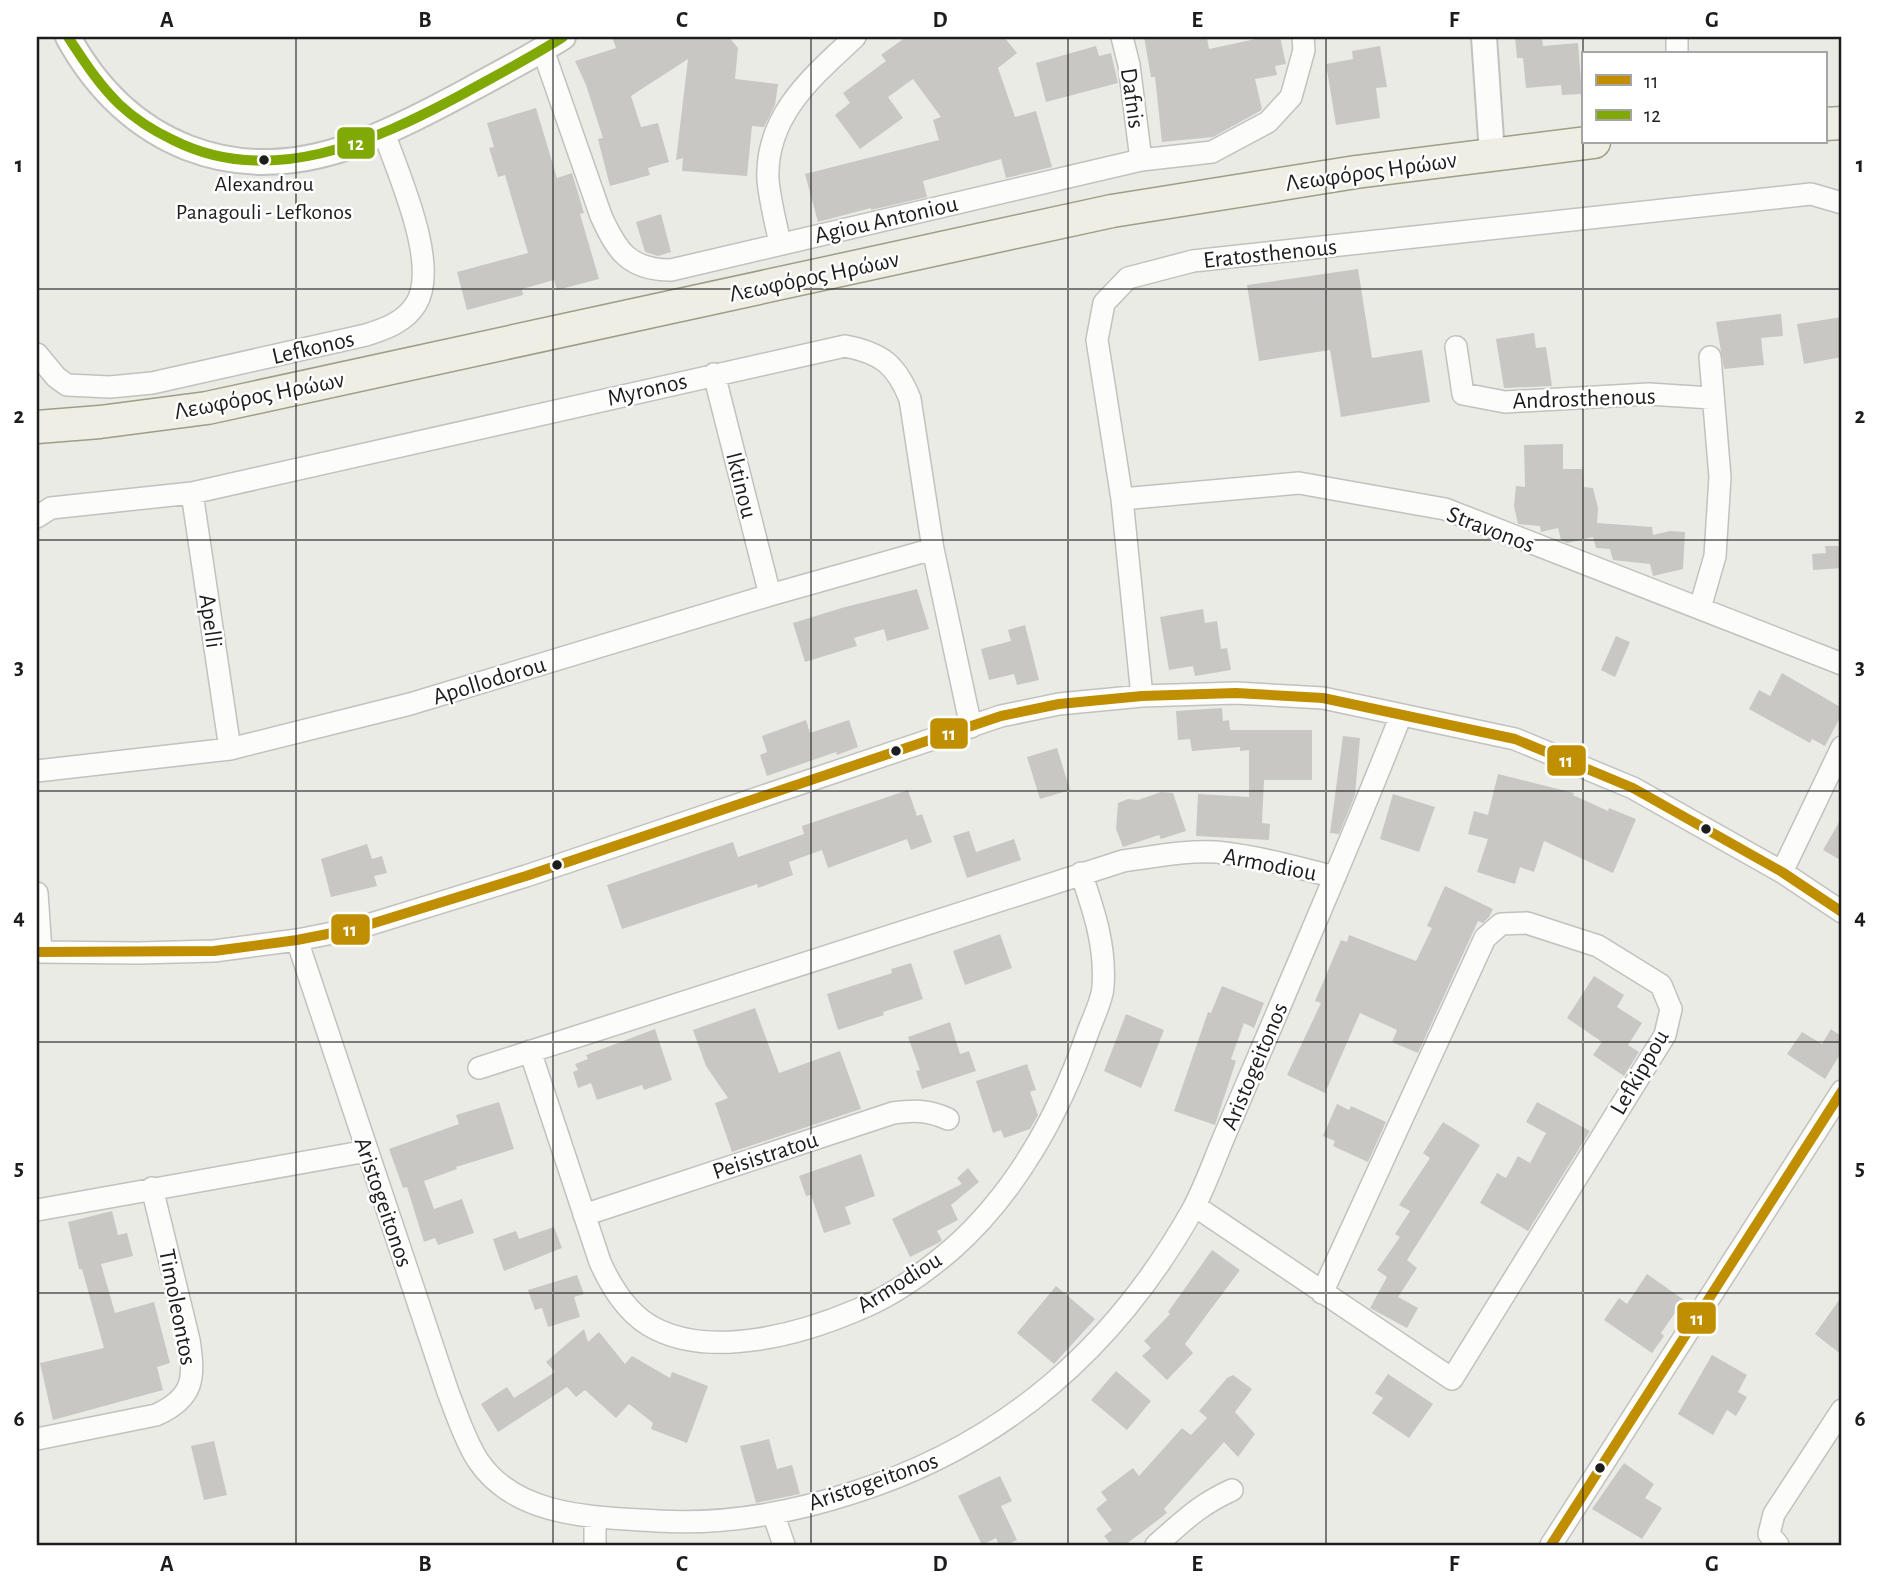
<svg xmlns="http://www.w3.org/2000/svg" width="1879" height="1582" font-family="'Alegreya Sans',sans-serif">
<rect width="100%" height="100%" fill="#ebebe6"/>
<path fill="#c8c7c3" d="M612 37H729L738 48 735 79 778 84 775 105 764 127 752 126 747 176 682 171 683 158 676 160 688 59 631 96 641 127 658 123 669 162 648 168 650 175 610 186 598 139 603 138 586 85 575 61 616 48Z
M906 37H1004L1017 53 998 68 1015 117 1036 111 1052 167 1006 178 1001 159 923 181 927 197 871 210V208L818 222 805 174 939 140 933 120 941 117 913 79 888 97 903 118 860 149 835 115 850 103 843 93 886 61 881 55Z
M1144 37H1207L1209 49 1265 37H1280L1286 64 1275 66 1277 75 1255 79 1262 109 1260 111 1213 137 1162 142 1155 77H1151Z
M1515 37H1542L1543 46 1578 43 1582 94 1562 95 1561 85 1526 88 1523 58H1517Z
M1096 46 1099 56 1111 53 1118 83 1046 102 1036 63Z
M1380 46 1387 87 1376 88 1380 118 1336 125 1326 64 1353 59 1352 51Z
M536 108 557 178 572 173 584 213 580 214 599 279 557 290 554 280 522 289 523 295 467 310 457 272 528 253 505 175 498 177 489 148 494 147 487 123Z
M661 214 671 252 658 256 645 252 636 222Z
M1358 269 1372 358 1422 350 1430 402 1341 417 1330 350 1259 361 1247 285Z
M1781 314 1783 336 1761 338 1764 365 1724 369 1716 322Z
M1842 317V357L1804 364 1797 324Z
M1534 333 1536 348 1546 347 1552 386 1504 388 1496 339Z
M1563 444V469H1583L1584 487 1593 488 1598 508 1597 523 1652 527 1653 535 1670 531 1685 532 1683 569 1653 576 1650 564 1613 560 1610 549 1596 548 1593 537 1567 543 1561 540 1558 528 1541 532 1540 526 1518 524 1514 506 1516 486 1525 487 1524 445Z
M1825 546H1842V568L1813 570 1812 554 1826 553Z
M917 589 929 629 887 641 884 629 854 638 857 646 805 662 793 623 845 607Z
M1203 609 1205 623 1217 621 1221 649 1227 648 1231 670 1195 676 1193 666 1169 670 1160 617Z
M1025 625 1039 680 1017 685 1014 674 989 680 981 649 1011 641 1008 630Z
M1616 636 1630 642 1615 677 1601 670Z
M1782 673 1842 708V714L1825 746 1812 739 1810 743 1749 709 1759 690 1770 696Z
M1222 708 1223 721 1229 720 1230 730H1312V780H1264L1262 823 1270 824 1269 840 1196 836 1198 794 1249 797V750L1240 751V747L1192 751 1190 739 1178 740 1176 711Z
M806 720 810 733 849 720 858 747 837 755 836 752 767 776 760 755 767 752 762 736Z
M1343 736 1360 738 1355 795 1339 834 1330 833Z
M1057 748 1070 790 1040 799 1027 757Z
M1498 774 1574 793 1573 795 1608 811 1609 808 1636 819 1613 873 1544 841 1534 872 1520 867 1515 884 1477 872 1488 839 1468 834 1474 811 1488 815Z
M908 790 917 816 922 814 932 842 911 850 907 839 828 868 822 850 789 862 793 875 758 888 757 884 622 929 607 885 733 842 738 857 804 834 802 826Z
M1161 792 1173 793 1186 831 1161 839 1159 835 1123 847 1116 829 1118 803 1128 799 1138 800Z
M1393 794 1435 807 1419 852 1380 839Z
M1842 817V861L1823 850Z
M969 831 976 852 1014 839 1021 860 967 878 953 836Z
M367 844 372 859 382 856 387 873 374 876 377 886 331 897 321 859Z
M1445 886 1493 909 1489 917 1483 923 1478 921 1418 1053 1392 1042 1397 1030 1360 1013 1325 1093 1287 1075 1321 1003 1315 1001 1341 940 1347 942 1349 935 1416 961 1432 928 1427 926Z
M1000 934 1012 968 965 985 953 951Z
M911 963 923 999 883 1012 884 1015 838 1030 827 994 892 973 891 969Z
M1594 976 1624 995 1617 1007 1642 1023 1628 1045 1639 1052 1624 1076 1593 1055 1602 1042 1567 1018Z
M1222 986 1264 1003 1254 1028 1244 1023 1231 1059 1236 1061 1215 1125 1174 1111 1208 1012 1211 1013Z
M755 1008 779 1073 840 1051 861 1109 732 1152 715 1103 728 1098 706 1066 693 1030Z
M1126 1014 1164 1030 1141 1088 1104 1071Z
M950 1022 960 1054 969 1051 976 1071 922 1089 916 1071 920 1070 908 1037Z
M655 1029 672 1080 644 1090 642 1085 597 1100 591 1083 578 1088 573 1072 578 1070 575 1064 588 1059 586 1055Z
M1831 1029 1842 1037V1051L1825 1079 1787 1054 1802 1032 1822 1044Z
M1027 1064 1036 1090 1030 1092 1038 1115 1030 1129 1004 1138 1001 1130 993 1133 976 1081Z
M499 1102 514 1149 456 1167 457 1169 424 1181 434 1209 462 1199 474 1233 438 1245 435 1238 424 1242 407 1187 403 1188 389 1149 459 1124 456 1115Z
M1537 1102 1590 1131 1528 1231 1480 1203 1497 1173 1506 1178 1518 1156 1530 1163 1546 1133 1526 1122Z
M1337 1104 1349 1110 1351 1106 1386 1122 1368 1162 1333 1146 1335 1141 1323 1136Z
M1443 1122 1480 1145 1407 1260 1417 1268 1398 1297 1418 1308 1407 1328 1370 1308 1387 1277 1377 1270 1400 1237 1395 1234 1410 1211 1399 1205 1430 1158 1423 1153Z
M861 1154 875 1196 845 1207 851 1224 824 1233 811 1195 806 1196 799 1176Z
M968 1168 979 1182 951 1205 958 1220 937 1231 942 1240 940 1242 910 1257 892 1219 962 1184 957 1178Z
M112 1211 118 1235 127 1233 133 1256 101 1264 115 1313 154 1302 170 1363 157 1367 163 1390 53 1420 40 1363 104 1348 82 1269H79L68 1222Z
M554 1227 562 1248 504 1271 493 1239 516 1231 519 1239Z
M1212 1250 1240 1270 1185 1344 1193 1353 1167 1380 1142 1356 1151 1348 1144 1341 1170 1314 1168 1312Z
M1647 1274 1684 1300 1661 1333 1664 1336 1652 1353 1604 1320 1619 1298 1627 1304Z
M577 1275 584 1294 574 1297 580 1317 548 1327 542 1308 535 1310 528 1290Z
M1056 1286 1095 1319 1054 1364 1017 1333Z
M1842 1296V1355L1815 1334Z
M584 1329 588 1342 599 1332 625 1364 632 1356 670 1378 672 1372 708 1386 687 1443 651 1429 653 1423 629 1404 616 1418 585 1390 576 1397 567 1387 498 1432 481 1404 507 1387 514 1398 555 1372 546 1362Z
M1712 1355 1747 1375 1738 1392 1747 1397 1736 1416 1727 1410 1713 1435 1678 1414Z
M1116 1371 1151 1401 1127 1430 1091 1400Z
M1388 1374 1433 1404 1409 1438 1372 1413 1383 1398 1375 1393Z
M1233 1375 1252 1389 1235 1412 1255 1434 1238 1457 1224 1442 1164 1509 1167 1513 1125 1545H1111L1104 1536 1112 1530 1096 1509 1107 1500 1101 1492 1133 1468 1139 1476 1182 1428 1191 1435 1207 1418 1199 1411 1227 1378Z
M769 1439 777 1469 792 1465 800 1494 756 1503 740 1446Z
M214 1441 227 1495 204 1500 191 1446Z
M1624 1463 1654 1484 1645 1498 1662 1508 1642 1539 1592 1509Z
M1000 1476 1012 1501 1001 1506 1017 1540 1006 1545H999L996 1538 982 1545 958 1496Z"/>
<g fill="none" stroke-linecap="round" stroke-linejoin="round">
<g stroke="#c1c1be" stroke-width="24">
<path id="minor" d="M1122 37 1129 65 1141 160
M1677 37V54
M543 50 601 216C617 251 629 270 671 270L1141 160 1212 152 1268 122 1291 97 1304 50 1303 37
M780 244C776 223 770 202 768 180 765 116 812 77 855 37
M1456 347 1463 394 1505 402 1649 394 1711 398
M37 354 56 377 67 385 110 387 152 383 366 335C385 329 405 322 416 304 440 265 398 173 384 133
M714 374 770 595
M192 493 230 749
M1122 499 1299 483 1445 509 1842 664
M37 517 51 508 192 493 845 346C881 353 896 364 910 399L933 549 971 727
M1700 608 1715 556 1720 477 1710 357
M1142 696 1122 499 1097 340 1104 303 1128 278 1193 261 1811 194 1842 203
M37 771 230 749 410 704 770 595 933 549
M1782 872 1842 747
M37 893 41 952
M297 940 448 1392C457 1415 464 1438 477 1459 515 1518 595 1517 657 1521 723 1525 790 1513 852 1493 1005 1445 1115 1348 1193 1209 1203 1190 1211 1169 1219 1149 1236 1108 1254 1067 1271 1027 1315 923 1360 820 1401 715
M37 952 138 953 214 951 297 940 358 928 526 876 1001 716 1059 704 1142 696 1236 693 1323 698 1515 739 1633 788 1782 872 1842 912
M530 1051 600 1262C612 1289 629 1316 656 1329 714 1358 801 1334 857 1310 890 1297 924 1273 951 1250 1016 1193 1060 1112 1088 1032 1093 1018 1102 1001 1103 987 1106 946 1094 911 1081 873
M479 1068 1123 861C1153 857 1186 850 1216 852 1256 856 1296 867 1335 877
M1195 1206 1452 1379 1665 1035 1671 1009 1661 985 1598 946 1527 923 1501 924 1485 938 1322 1293
M37 1210 367 1151
M584 1215 893 1113C914 1110 928 1110 948 1119
M37 1439 156 1415C194 1398 195 1378 189 1340L152 1188
M773 1513 784 1545
M595 1545V1517
M1156 1545C1184 1521 1197 1506 1232 1490
M1551 1545 1842 1091
M1778 1545 1769 1534 1774 1514 1842 1410"/>
</g>
<g stroke="#c1c1be" stroke-width="28">
<path id="tertiary" d="M68 37C127 145 234 188 351 146 392 131 432 110 471 89 502 72 533 56 563 37
M1484 37 1492 154"/>
</g>
<g stroke="#9e9e86" stroke-width="35">
<path id="primary" d="M1825 124 1842 123
M37 427 100 422 207 408 1112 211 1356 172 1594 142"/>
</g>
<use href="#minor" stroke="#fcfcfb" stroke-width="21"/>
<use href="#tertiary" stroke="#fcfcfb" stroke-width="24"/>
<use href="#primary" stroke="#eeeee5" stroke-width="32"/>
<g stroke="#fff" stroke-width="16">
<path id="bus-1" d="M37 952 214 951 297 940 358 928 526 876 1001 716 1059 704 1142 696 1236 693 1323 698 1515 739 1633 788 1782 872 1842 912
M1551 1545 1842 1091"/>
</g>
<g stroke="#fff" stroke-width="16">
<path id="bus-2" d="M68 37C84 61 99 85 120 105 135 119 154 131 173 140 270 189 373 142 461 95 495 76 530 58 563 37"/>
</g>
<use href="#bus-1" stroke="#c08f01" stroke-width="10"/>
<use href="#bus-2" stroke="#80a906" stroke-width="10"/>
</g>
<path fill="none" stroke="#1d1d1d" stroke-width="2" stroke-opacity="0.55" d="M296 37V1545M553 37V1545M811 37V1545M1068 37V1545M1326 37V1545M1583 37V1545M37 289H1842M37 540H1842M37 791H1842M37 1042H1842M37 1293H1842"/>
<g fill="#1d1d1d" stroke="#fff" stroke-width="2.5">
<circle cx="264" cy="160" r="6"/>
<circle cx="896" cy="751" r="6"/>
<circle cx="1706" cy="829" r="6"/>
<circle cx="557" cy="865" r="6"/>
<circle cx="1600" cy="1468" r="6"/>
</g>
<g text-anchor="middle" stroke-width="5" stroke-linejoin="round" paint-order="stroke">
<g font-size="22" fill="#1d1d1d" stroke="#fff">
<text x="264" y="191">Alexandrou<tspan x="264" dy="28">Panagouli - Lefkonos</tspan></text>
</g>
<g font-size="24" fill="#1d1d1d" stroke="#fff">
<text transform="translate(1133 98) rotate(82)" y="8">Dafnis</text>
<text transform="translate(1371 171) rotate(-8)" y="8">Λεωφόρος Ηρώων</text>
<text transform="translate(886 219) rotate(-13)" y="8">Agiou Antoniou</text>
<text transform="translate(1270 253) rotate(-6)" y="8">Eratosthenous</text>
<text transform="translate(814 276) rotate(-12)" y="8">Λεωφόρος Ηρώων</text>
<text transform="translate(313 347) rotate(-13)" y="8">Lefkonos</text>
<text transform="translate(647 389) rotate(-13)" y="8">Myronos</text>
<text transform="translate(259 395) rotate(-11)" y="8">Λεωφόρος Ηρώων</text>
<text transform="translate(1584 398) rotate(-2)" y="8">Androsthenous</text>
<text transform="translate(742 485) rotate(76)" y="8">Iktinou</text>
<text transform="translate(1491 529) rotate(21)" y="8">Stravonos</text>
<text transform="translate(211 621) rotate(82)" y="8">Apelli</text>
<text transform="translate(489 680) rotate(-17)" y="8">Apollodorou</text>
<text transform="translate(1270 864) rotate(11)" y="8">Armodiou</text>
<text transform="translate(1254 1066) rotate(-67)" y="8">Aristogeitonos</text>
<text transform="translate(1639 1072) rotate(-60)" y="8">Lefkippou</text>
<text transform="translate(765 1155) rotate(-18)" y="8">Peisistratou</text>
<text transform="translate(384 1202) rotate(71)" y="8">Aristogeitonos</text>
<text transform="translate(899 1282) rotate(-32)" y="8">Armodiou</text>
<text transform="translate(178 1307) rotate(79)" y="8">Timoleontos</text>
<text transform="translate(873 1481) rotate(-19)" y="8">Aristogeitonos</text>
</g>
</g>
<g stroke="#fff" stroke-width="2.5">
<rect x="336" y="126" width="40" height="34" rx="7" fill="#80a906"/>
<rect x="929" y="717" width="40" height="33" rx="7" fill="#c08f01"/>
<rect x="1546" y="744" width="41" height="33" rx="7" fill="#c08f01"/>
<rect x="330" y="913" width="41" height="33" rx="7" fill="#c08f01"/>
<rect x="1676" y="1301" width="41" height="34" rx="7" fill="#c08f01"/>
</g>
<g font-size="19" text-anchor="middle" font-weight="bold" fill="#fff">
<text x="356" y="150">12</text>
<text x="949" y="740">11</text>
<text x="1566" y="767">11</text>
<text x="350" y="936">11</text>
<text x="1697" y="1325">11</text>
</g>
<rect width="1879" height="1582" fill="none" stroke="#ffffff" stroke-width="77"/>
<rect x="1582" y="52" width="245" height="91" fill="#ffffff" stroke="#a5a5a5" stroke-width="2"/>
<rect x="1596" y="75" width="35" height="10" fill="#c08f01" stroke="#a5a5a5" stroke-width="2"/>
<text x="1644" y="88" font-size="21" fill="#1d1d1d">11</text>
<rect x="1596" y="110" width="35" height="10" fill="#80a906" stroke="#a5a5a5" stroke-width="2"/>
<text x="1644" y="122" font-size="21" fill="#1d1d1d">12</text>
<rect x="38" y="38" width="1802" height="1506" fill="none" stroke="#1d1d1d" stroke-width="2.5"/>
<g font-size="23" text-anchor="middle" font-weight="bold" fill="#1d1d1d">
<text x="167" y="27">A</text>
<text x="425" y="27">B</text>
<text x="682" y="27">C</text>
<text x="940" y="27">D</text>
<text x="1197" y="27">E</text>
<text x="1454" y="27">F</text>
<text x="1712" y="27">G</text>
<text x="19" y="172">1</text>
<text x="1860" y="172">1</text>
<text x="19" y="423">2</text>
<text x="1860" y="423">2</text>
<text x="19" y="674">3</text>
<text x="1860" y="674">3</text>
<text x="19" y="924">4</text>
<text x="1860" y="924">4</text>
<text x="19" y="1175">5</text>
<text x="1860" y="1175">5</text>
<text x="19" y="1426">6</text>
<text x="1860" y="1426">6</text>
<text x="167" y="1571">A</text>
<text x="425" y="1571">B</text>
<text x="682" y="1571">C</text>
<text x="940" y="1571">D</text>
<text x="1197" y="1571">E</text>
<text x="1454" y="1571">F</text>
<text x="1712" y="1571">G</text>
</g>
</svg>
